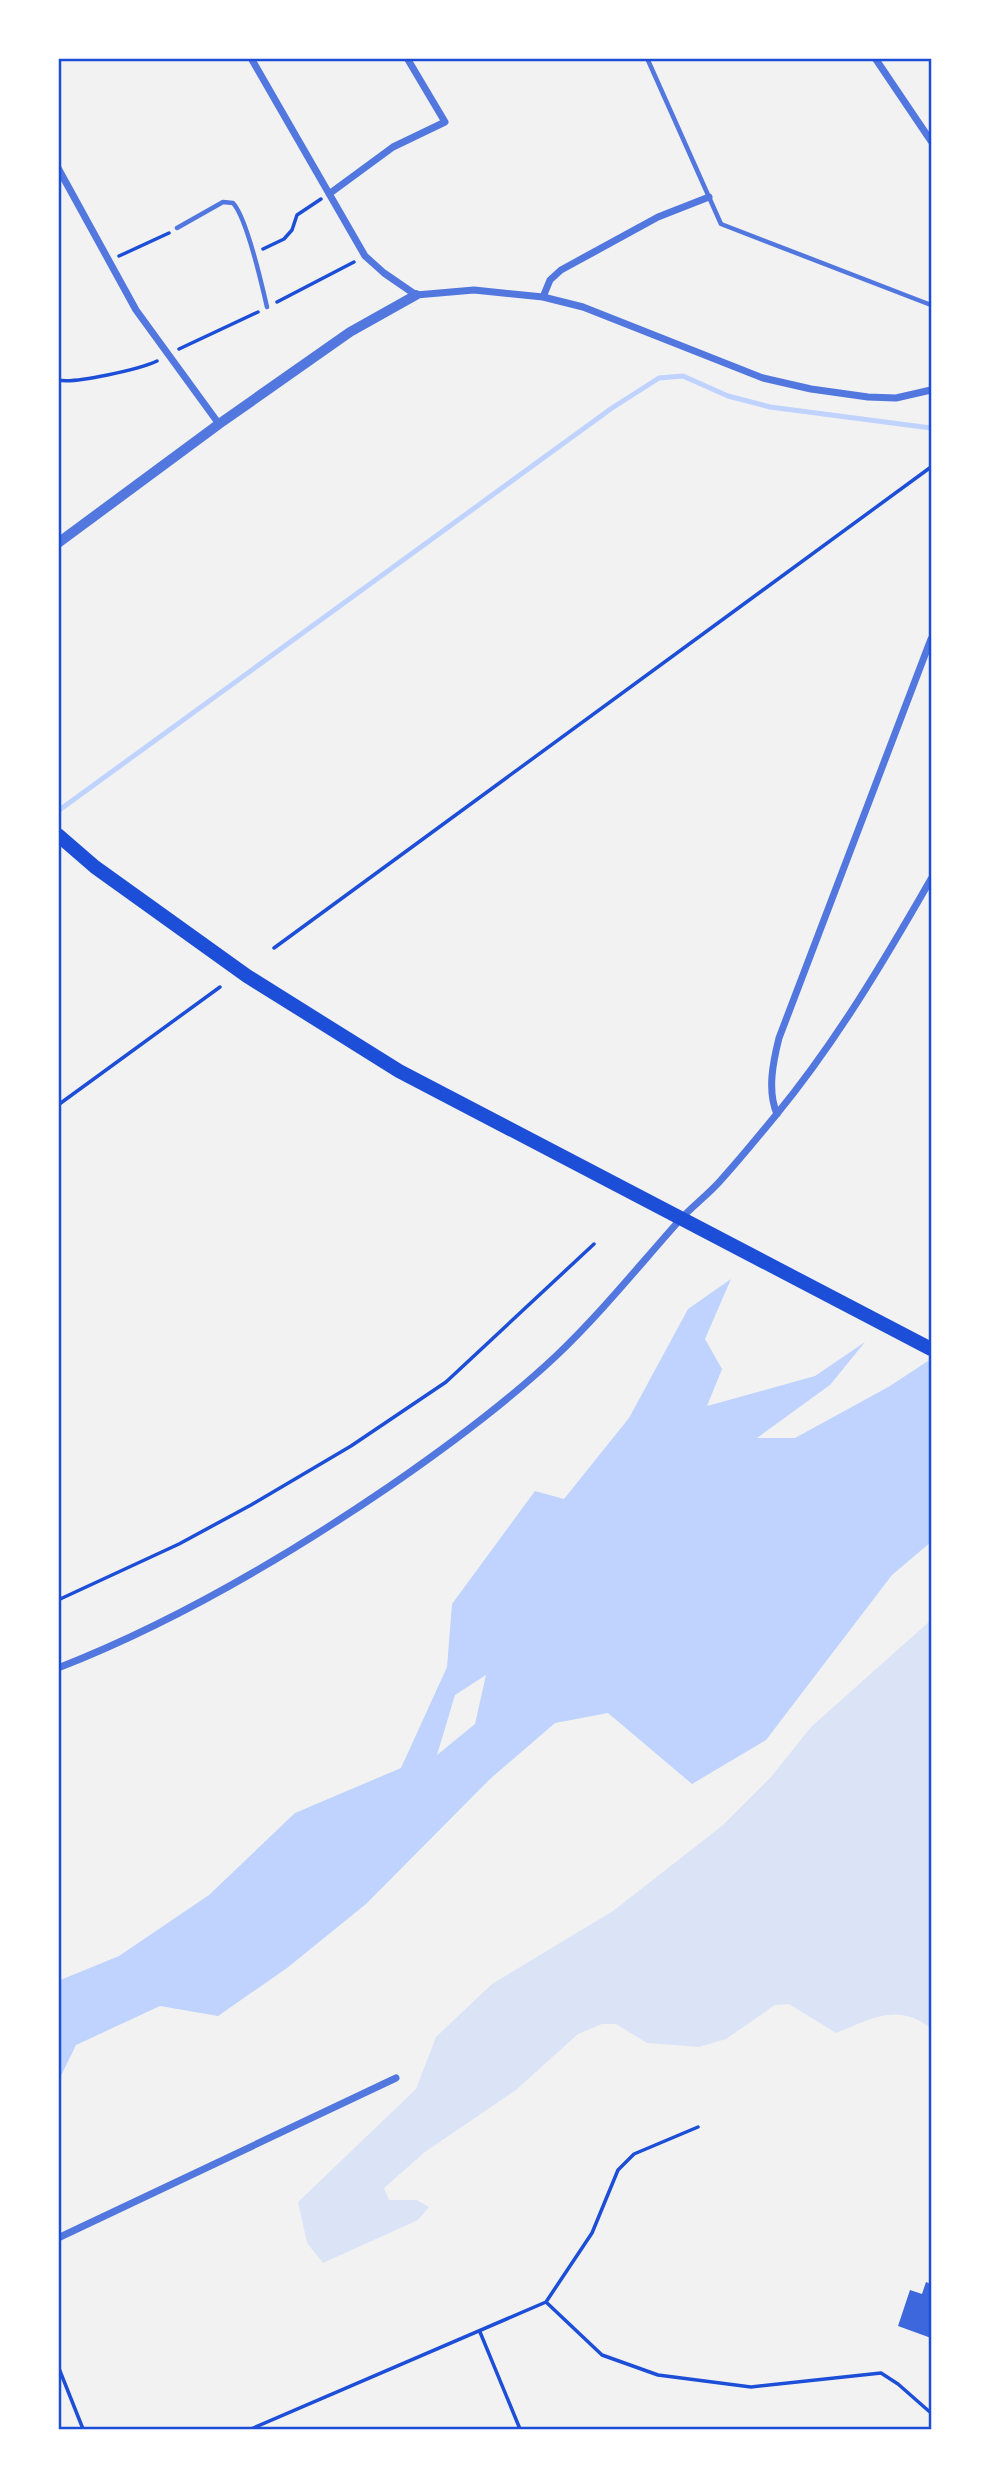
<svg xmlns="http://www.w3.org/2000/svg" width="989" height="2487" font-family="Karla,sans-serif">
<rect width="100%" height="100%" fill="#f2f2f2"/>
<path fill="#dbe4f7" d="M931 1620V2028C896 2002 872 2019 836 2033L789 2004 775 2005 726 2039 699 2047 647 2043 616 2024H602L578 2034 516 2090 425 2152 384 2188 389 2200H417L429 2207 418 2220 323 2263 307 2243 298 2202 416 2089 436 2037 492 1984 613 1911 723 1825 771 1777 811 1727Z"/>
<path fill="#bfd3fe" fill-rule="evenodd" d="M731 1279 705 1339 722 1369 707 1406 815 1376 865 1342 830 1385 757 1438H795L890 1386 931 1359V1542L892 1575 766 1740 692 1784 608 1713 555 1723 490 1779 366 1904 287 1968 218 2016 160 2006 76 2045 58 2082V1981L119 1956 209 1895 295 1813 401 1768 447 1667 452 1604 535 1491 564 1499 629 1418 688 1309ZM486 1675 475 1724 437 1755 455 1695Z"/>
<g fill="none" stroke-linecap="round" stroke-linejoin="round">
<path stroke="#bfd3fe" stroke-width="5" d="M58 811 612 408 659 378 683 376 728 396 770 407 931 428"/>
</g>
<path fill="#3d67dc" d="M926 2282 931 2284V2338L898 2326 910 2290 922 2294Z"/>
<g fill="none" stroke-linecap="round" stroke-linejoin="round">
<path stroke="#1d4ed8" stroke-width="3.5" d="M263 249 284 239 292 230 297 215 321 199
M119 256 169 233
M277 302 354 262
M179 349 258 312
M58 380C75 384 140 369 157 361
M274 948 931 467
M58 1105 220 987
M58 1600 179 1544 251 1505 351 1446 446 1382 594 1244
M546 2302 592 2233 618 2170 634 2154 698 2127
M480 2332 520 2429
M58 2366 83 2429
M251 2429 546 2302 602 2355 658 2375 751 2387 881 2373 898 2384 931 2413"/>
<path stroke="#5277de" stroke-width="4.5" d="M647 58 721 224 931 305
M177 228 223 202 233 203C246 217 262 285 267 307"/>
<path stroke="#5277de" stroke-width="7" d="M251 58 365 256 384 273 416 295 474 290 543 297 583 307 763 378 811 389 868 397 896 398 931 390
M875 58 931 141
M58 168 136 310 219 424
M329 194 393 147 445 122 407 58
M543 297 550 280 561 270 658 217 709 197
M777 1114C767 1091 773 1062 779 1038L931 639
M58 1668C176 1622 286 1557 390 1486 448 1446 505 1404 556 1356 600 1314 638 1267 678 1222 691 1207 708 1195 721 1180 740 1159 758 1137 776 1115 836 1042 884 961 931 879
M58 2238 396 2078"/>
<path stroke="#5277de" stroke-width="10" d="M58 543 219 424 350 332 416 295"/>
<path stroke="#1d4ed8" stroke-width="14" d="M58 835 95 867 247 976 399 1071 931 1349"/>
</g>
<rect width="989" height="2487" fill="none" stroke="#ffffff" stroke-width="119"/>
<rect x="60" y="60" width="870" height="2368" fill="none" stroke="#1d4ed8" stroke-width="2.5"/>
</svg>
